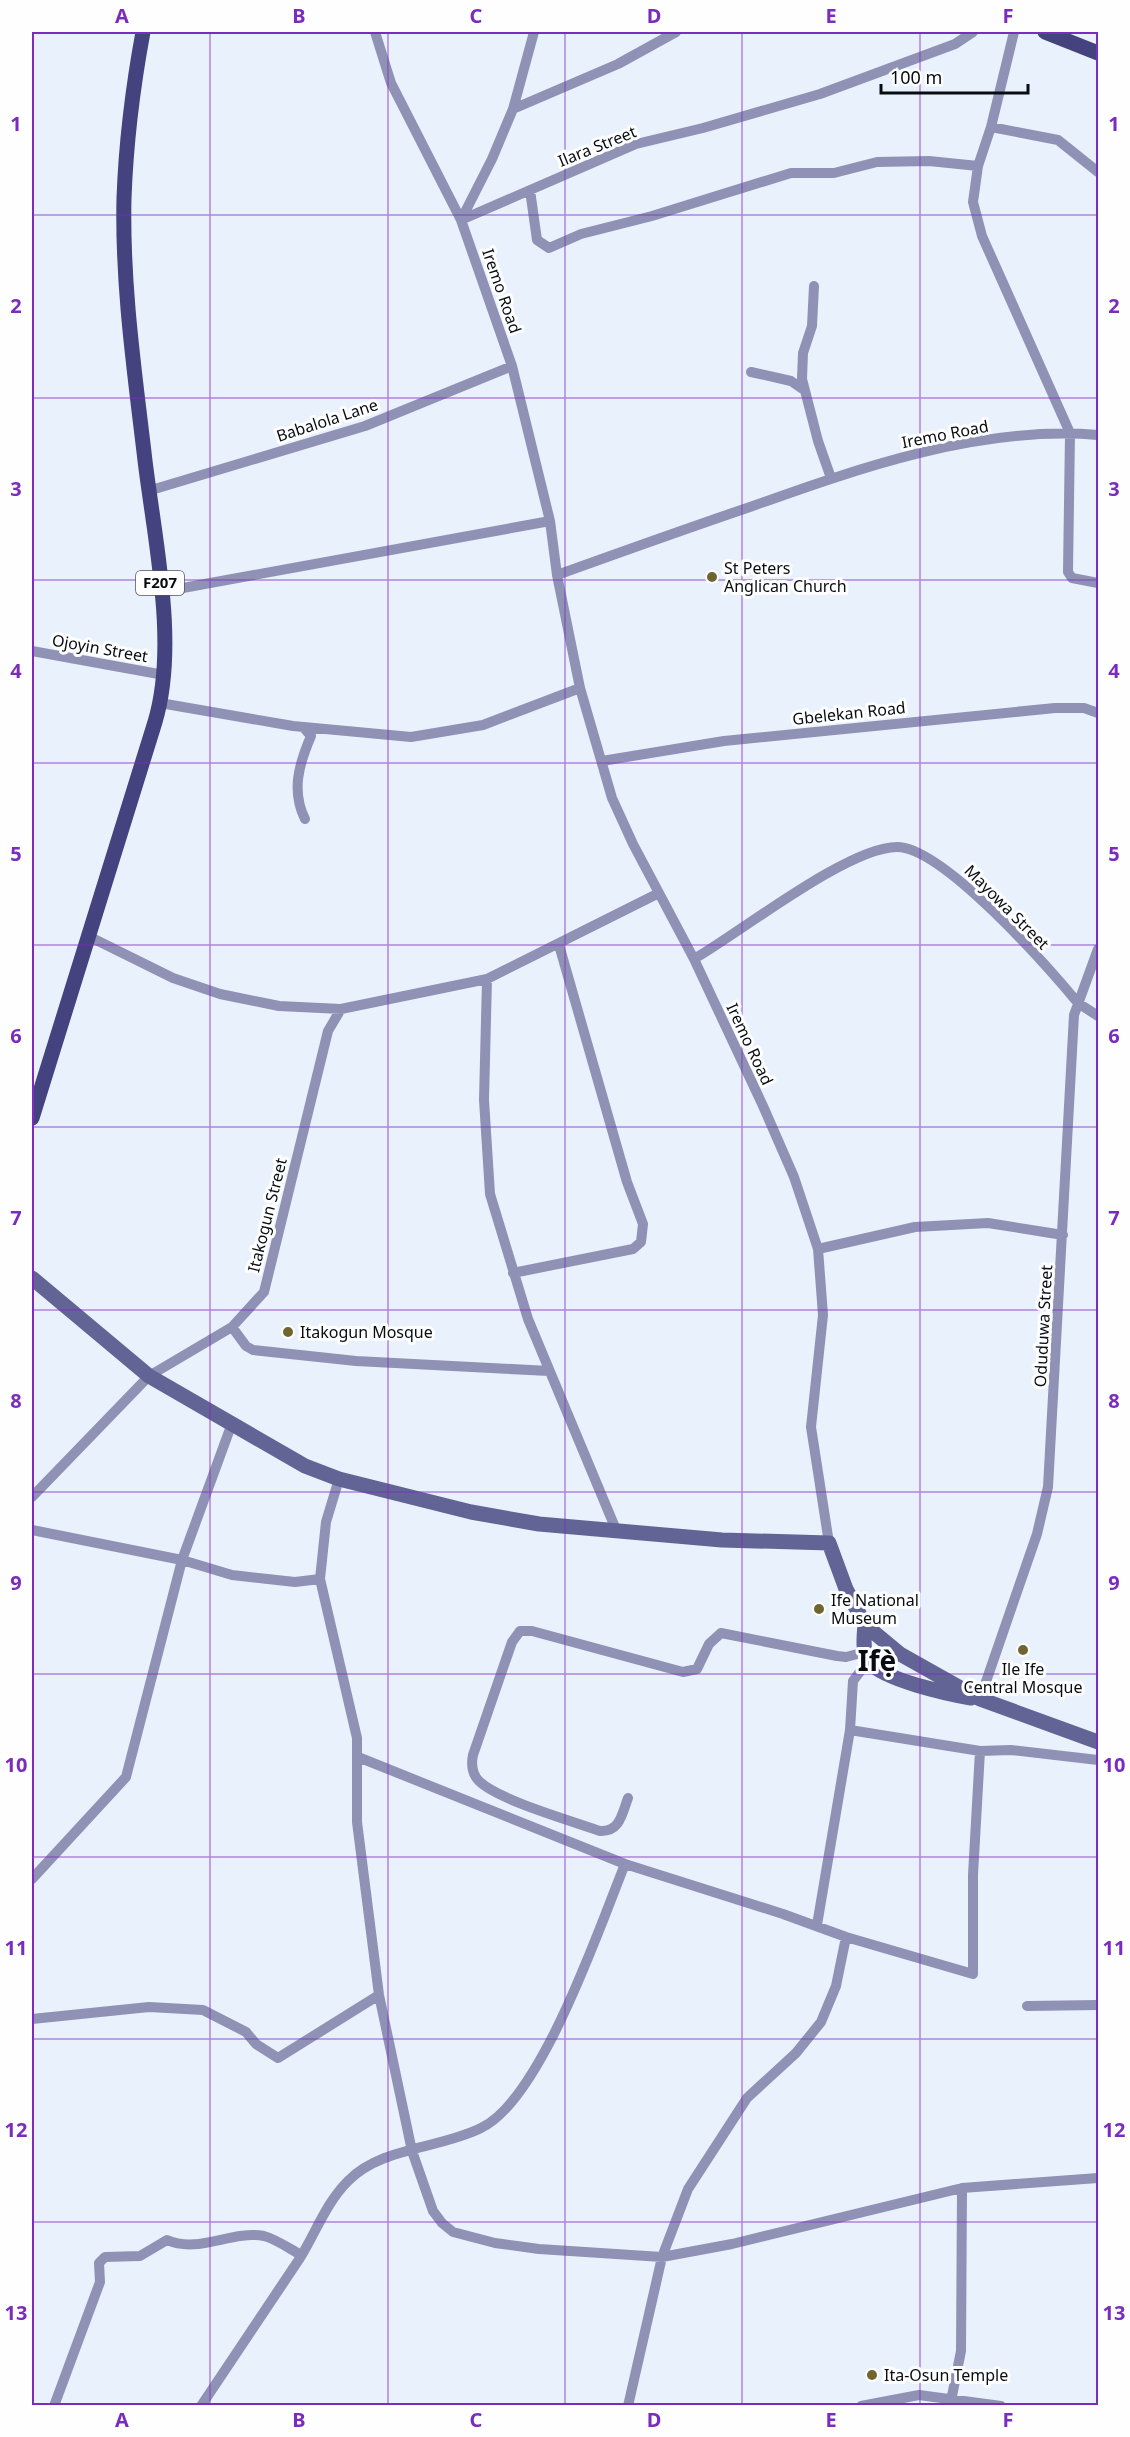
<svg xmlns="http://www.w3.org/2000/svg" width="1130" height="2437" font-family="'Noto Sans',sans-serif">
<rect width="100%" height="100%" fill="#e9f2fc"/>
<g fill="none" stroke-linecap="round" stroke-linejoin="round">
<path stroke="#9092b5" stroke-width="10" d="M375 32 391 83 461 220 512 366 550 521 557 575 580 688 612 798 633 844 694 959 763 1106 794 1177 818 1249 823 1315 811 1427 829 1543
M534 32 513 109 492 159 461 220 636 144 703 128 820 94 955 44 973 32
M1014 32 991 127 978 166 973 202 982 236 1070 433 1068 572 1072 578 1098 583
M513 109 618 64 676 32
M991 127 1058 140 1098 172
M530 190 537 240 549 248 581 234 652 216 791 173H834L877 162 929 161 978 166
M814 286 812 326 803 353 802 379 818 441 831 478
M751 372 791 381 804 390
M148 491 365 426 512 366
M557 575C621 552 685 529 750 507 859 468 981 425 1098 435
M161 592 550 521
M32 651 164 675
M160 703 293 726 411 737 483 725 580 688
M303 727 311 736C299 764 291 791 305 819
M602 761 724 741 1055 708H1084L1098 713
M88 936 173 978 220 994 279 1006 341 1009 487 979 659 893
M694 959C741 932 848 847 897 847 943 847 1048 967 1078 1003L1098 1016
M487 979 484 1100 490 1194 528 1319 617 1532
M818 1249 915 1227 988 1223 1063 1235
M513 1273 633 1249 641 1242 643 1224 627 1182 559 945
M232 1327 246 1346 253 1350 356 1361 549 1371
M339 1479 326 1522 320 1579 357 1738V1822L379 1995 412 2151 433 2211 442 2223 453 2232 495 2243 539 2249 662 2257 732 2244 962 2188 1098 2178
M32 1497 149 1376 232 1327 264 1292 328 1031 341 1009
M32 1530 182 1560 232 1575 295 1582 320 1579
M980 1699 1037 1534 1048 1487 1074 1015 1098 949
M850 1730 853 1681 868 1661
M358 1757 625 1864 783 1914 846 1937 973 1974V1875L980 1751
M628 1798C622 1814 620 1832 600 1831 572 1821 498 1800 479 1781 472 1774 471 1765 473 1755L512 1642 520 1631H532L683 1672 697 1669 709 1644 721 1633 837 1656 846 1657 865 1652
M32 1879 126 1777 182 1560 231 1426
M817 1925 850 1730 980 1751 1011 1750 1098 1760
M1027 2006 1098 2005
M32 2019 149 2007 203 2010 246 2032 256 2044 278 2058 379 1995
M54 2406 100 2282 99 2263 105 2257 140 2256 167 2240C199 2254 231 2230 264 2236 276 2239 290 2249 301 2255
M201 2406C234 2356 267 2308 300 2258 316 2232 326 2203 348 2181 381 2147 439 2149 481 2128 541 2100 600 1926 625 1864
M628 2406 662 2257 688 2189 747 2098 796 2053 821 2022 836 1986 846 1937
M861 2406 919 2395 1001 2406
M950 2406 961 2351 962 2188"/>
<path stroke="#636496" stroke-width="15" d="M32 1278 149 1376 305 1466 339 1479 471 1512 539 1524 722 1540 829 1543 846 1589 865 1625 900 1654 980 1699 1098 1742
M865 1625C864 1636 862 1653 869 1662 884 1680 948 1694 971 1698"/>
<path stroke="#44427f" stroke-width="15" d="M1045 32 1098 53
M32 1118 155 722C179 642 153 534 144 452 134 368 122 283 124 198 126 143 133 86 143 32"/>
</g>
<path fill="none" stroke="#7b2cbf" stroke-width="1.5" stroke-opacity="0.55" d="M210 32V2406M388 32V2406M565 32V2406M742 32V2406M920 32V2406M32 215H1098M32 398H1098M32 580H1098M32 763H1098M32 945H1098M32 1127H1098M32 1310H1098M32 1492H1098M32 1674H1098M32 1857H1098M32 2039H1098M32 2222H1098"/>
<g fill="#706431" stroke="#fefefe" stroke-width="2">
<circle cx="712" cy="577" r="6"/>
<circle cx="288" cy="1332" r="6"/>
<circle cx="819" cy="1609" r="6"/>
<circle cx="1023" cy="1650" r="6"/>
<circle cx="872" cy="2375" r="6"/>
</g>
<g text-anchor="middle" stroke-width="6" stroke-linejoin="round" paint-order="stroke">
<rect fill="#fefefe" stroke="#525559" stroke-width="1.5" x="136" y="571" width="48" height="24" rx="4.5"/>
<g font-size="15" font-weight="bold" fill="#080d12">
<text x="160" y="588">F207</text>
</g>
<g font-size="16" fill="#080d12" stroke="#fefefe">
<text transform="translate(597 146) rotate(-22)" y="6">Ilara Street</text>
<text transform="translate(502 291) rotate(71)" y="6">Iremo Road</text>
<text transform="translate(327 420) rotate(-18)" y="6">Babalola Lane</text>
<text transform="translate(945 434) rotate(-11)" y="6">Iremo Road</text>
<text transform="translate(100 648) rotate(10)" y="6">Ojoyin Street</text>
<text transform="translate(849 713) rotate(-6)" y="6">Gbelekan Road</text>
<text transform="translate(1007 907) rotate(45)" y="6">Mayowa Street</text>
<text transform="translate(750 1044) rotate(65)" y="6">Iremo Road</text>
<text transform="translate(267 1215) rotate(-76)" y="6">Itakogun Street</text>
<text transform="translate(1043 1326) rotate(-87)" y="6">Oduduwa Street</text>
</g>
<g font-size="16" fill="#080d12" stroke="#fefefe" text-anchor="start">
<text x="724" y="574">St Peters<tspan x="724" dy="18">Anglican Church</tspan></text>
<text x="300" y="1338">Itakogun Mosque</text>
<text x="831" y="1606">Ife National<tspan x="831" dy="18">Museum</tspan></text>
<text x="1023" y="1675" text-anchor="middle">Ile Ife<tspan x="1023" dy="18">Central Mosque</tspan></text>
<text x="884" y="2381">Ita-Osun Temple</text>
</g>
<g font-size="28" font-weight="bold" fill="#080d12" stroke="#fefefe">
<text x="877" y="1671">Ifẹ̀</text>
</g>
</g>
<rect width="1130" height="2437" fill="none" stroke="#fefefe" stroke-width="66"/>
<path d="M881 84v9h147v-9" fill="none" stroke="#080d12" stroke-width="3"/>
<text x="890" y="84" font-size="18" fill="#080d12" stroke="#fefefe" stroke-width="4.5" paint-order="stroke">100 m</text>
<rect x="33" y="33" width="1064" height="2371" fill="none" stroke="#7b2cbf" stroke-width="2"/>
<g font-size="20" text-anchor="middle" font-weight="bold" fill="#7b2cbf">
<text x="122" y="23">A</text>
<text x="299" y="23">B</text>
<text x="476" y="23">C</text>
<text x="654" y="23">D</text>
<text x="831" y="23">E</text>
<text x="1008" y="23">F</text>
<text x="16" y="131">1</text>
<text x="1114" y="131">1</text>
<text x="16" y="313">2</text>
<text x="1114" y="313">2</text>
<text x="16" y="496">3</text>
<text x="1114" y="496">3</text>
<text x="16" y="678">4</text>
<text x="1114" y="678">4</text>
<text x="16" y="861">5</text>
<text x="1114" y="861">5</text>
<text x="16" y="1043">6</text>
<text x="1114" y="1043">6</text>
<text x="16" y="1225">7</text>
<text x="1114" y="1225">7</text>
<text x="16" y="1408">8</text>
<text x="1114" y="1408">8</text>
<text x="16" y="1590">9</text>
<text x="1114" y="1590">9</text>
<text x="16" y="1772">10</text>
<text x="1114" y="1772">10</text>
<text x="16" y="1955">11</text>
<text x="1114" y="1955">11</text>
<text x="16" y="2137">12</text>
<text x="1114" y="2137">12</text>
<text x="16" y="2320">13</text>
<text x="1114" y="2320">13</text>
<text x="122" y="2427">A</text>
<text x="299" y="2427">B</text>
<text x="476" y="2427">C</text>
<text x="654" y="2427">D</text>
<text x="831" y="2427">E</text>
<text x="1008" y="2427">F</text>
</g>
</svg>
